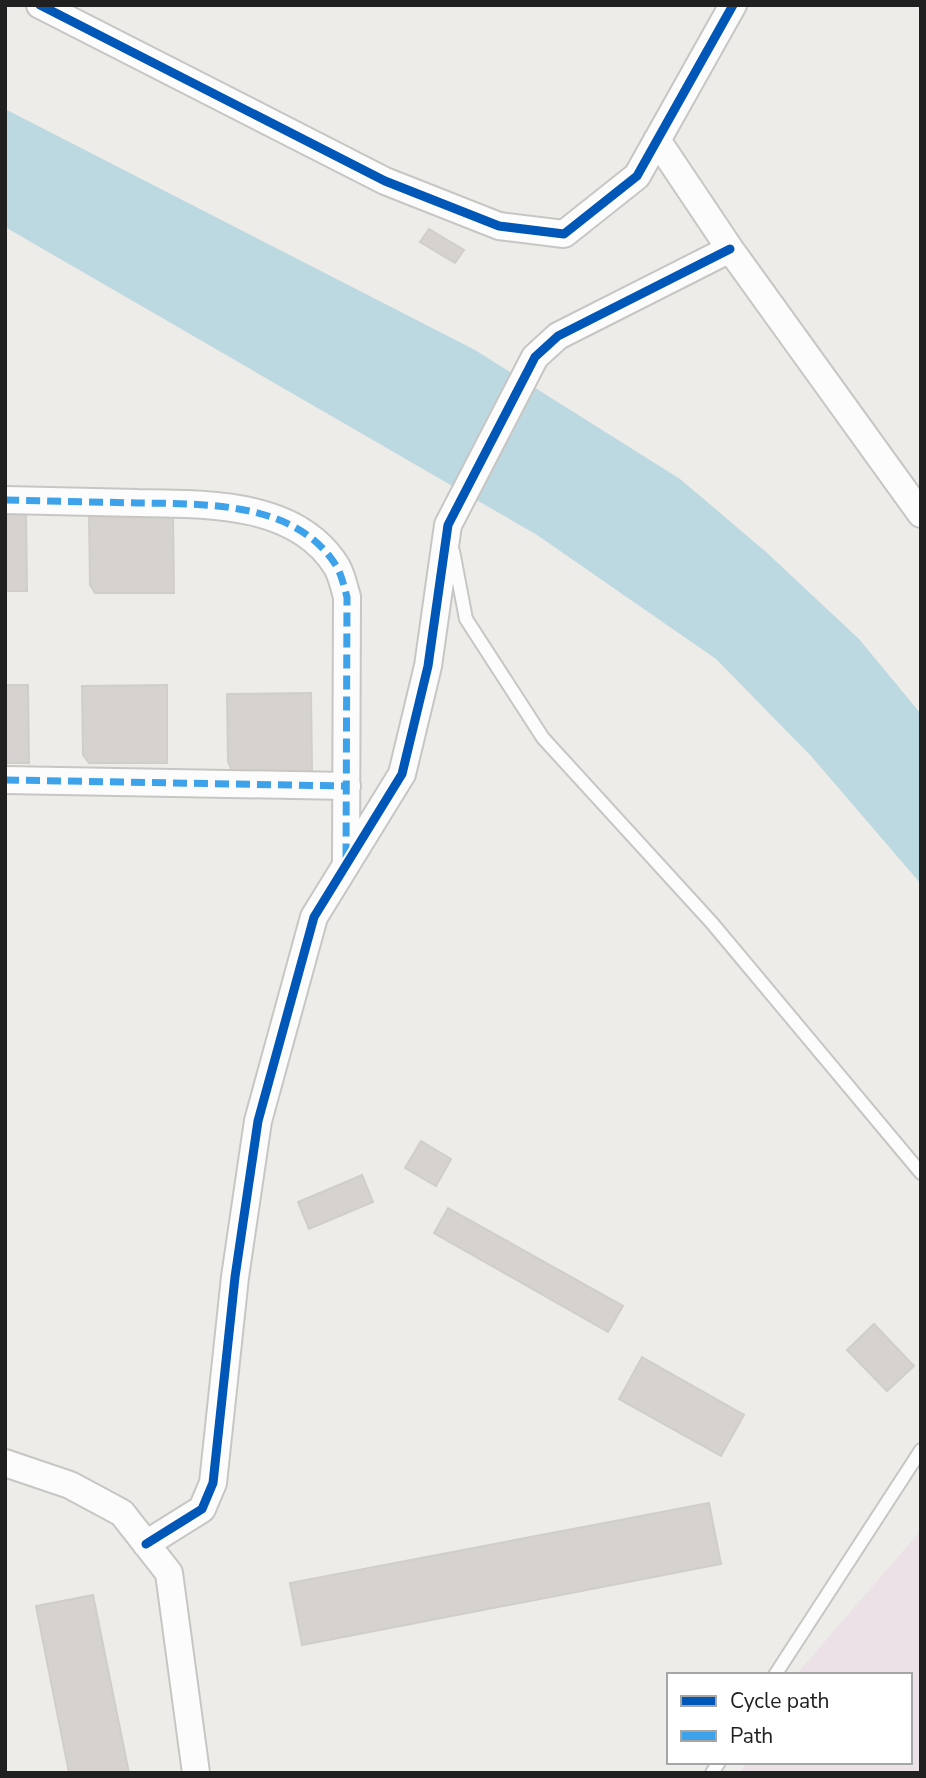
<svg xmlns="http://www.w3.org/2000/svg" width="926" height="1778" font-family="'Nunito Sans',sans-serif">
<rect width="100%" height="100%" fill="#eeece8"/>
<path fill="#ebe1e7" d="M921 1530V1773H740L746 1762H910V1675H796Z"/>
<path fill="#bcd8e1" d="M5 109 475 350 680 479 765 551 859 639 921 714V884L811 756 716 659 537 535 5 227Z"/>
<path fill="#d5d2cf" stroke="#d1ceca" stroke-width="2" d="M429 229 464 250 455 263 420 242Z
M5 513H26L27 591H5Z
M173 515 174 593H95L90 585 89 516Z
M5 685H28L29 763H5Z
M167 685V763H89L83 755 82 686Z
M311 693 312 771 233 772 228 762 227 694Z
M421 1141 451 1159 436 1186 405 1168Z
M362 1175 373 1202 309 1229 298 1202Z
M448 1208 623 1306 608 1332 434 1233Z
M874 1324 914 1366 887 1391 847 1350Z
M642 1357 744 1415 721 1456 619 1399Z
M709 1503 721 1564 302 1645 290 1583Z
M93 1595 129 1773H69L36 1606Z"/>
<g fill="none" stroke-linecap="round" stroke-linejoin="round">
<g stroke="#c7c6c4" stroke-width="16">
<path id="service" d="M453 551 466 619 543 738 712 923 921 1173
M775 1675 921 1450
M712 1773 719 1762"/>
</g>
<g stroke="#c7c6c4" stroke-width="30">
<path id="minor" d="M40 5 385 181 499 226 564 234 637 176 733 5
M657 140 730 249 921 514
M5 500C50 501 94 502 138 503 205 504 297 501 337 567 342 576 344 587 347 597L346 863
M5 780 347 786
M5 1463 70 1485 122 1513 169 1573 196 1773
M146 1544 202 1509 213 1483 235 1277 258 1121 314 917 402 774 428 666 448 525 535 357 558 336 730 249"/>
</g>
<use href="#service" stroke="#fcfcfc" stroke-width="12"/>
<use href="#minor" stroke="#fcfcfc" stroke-width="26"/>
<path stroke="#3da2ea" stroke-width="7" stroke-dasharray="14 7" stroke-linecap="butt" d="M5 500C50 501 94 502 138 503 205 504 297 501 337 567 342 576 344 587 347 597L346 861
M5 780 347 786"/>
<g stroke="#fff" stroke-width="13">
<path id="cycleway" d="M40 5 385 181 499 226 564 234 637 176 733 5
M146 1544 202 1509 213 1483 235 1277 258 1121 314 917 402 774 428 666 448 525 535 357 558 336 730 249"/>
</g>
<use href="#cycleway" stroke="#0057b8" stroke-width="9"/>
</g>
<rect width="926" height="1778" fill="none" stroke="#202020" stroke-width="14"/>
<rect x="667" y="1673" width="245" height="91" fill="#ffffff" stroke="#a6a6a6" stroke-width="2"/>
<rect x="681" y="1696" width="35" height="10" fill="#0057b8" stroke="#a6a6a6" stroke-width="2"/>
<text x="730" y="1708" font-size="21" fill="#202020">Cycle path</text>
<rect x="681" y="1731" width="35" height="10" fill="#3da2ea" stroke="#a6a6a6" stroke-width="2"/>
<text x="730" y="1743" font-size="21" fill="#202020">Path</text>
</svg>
